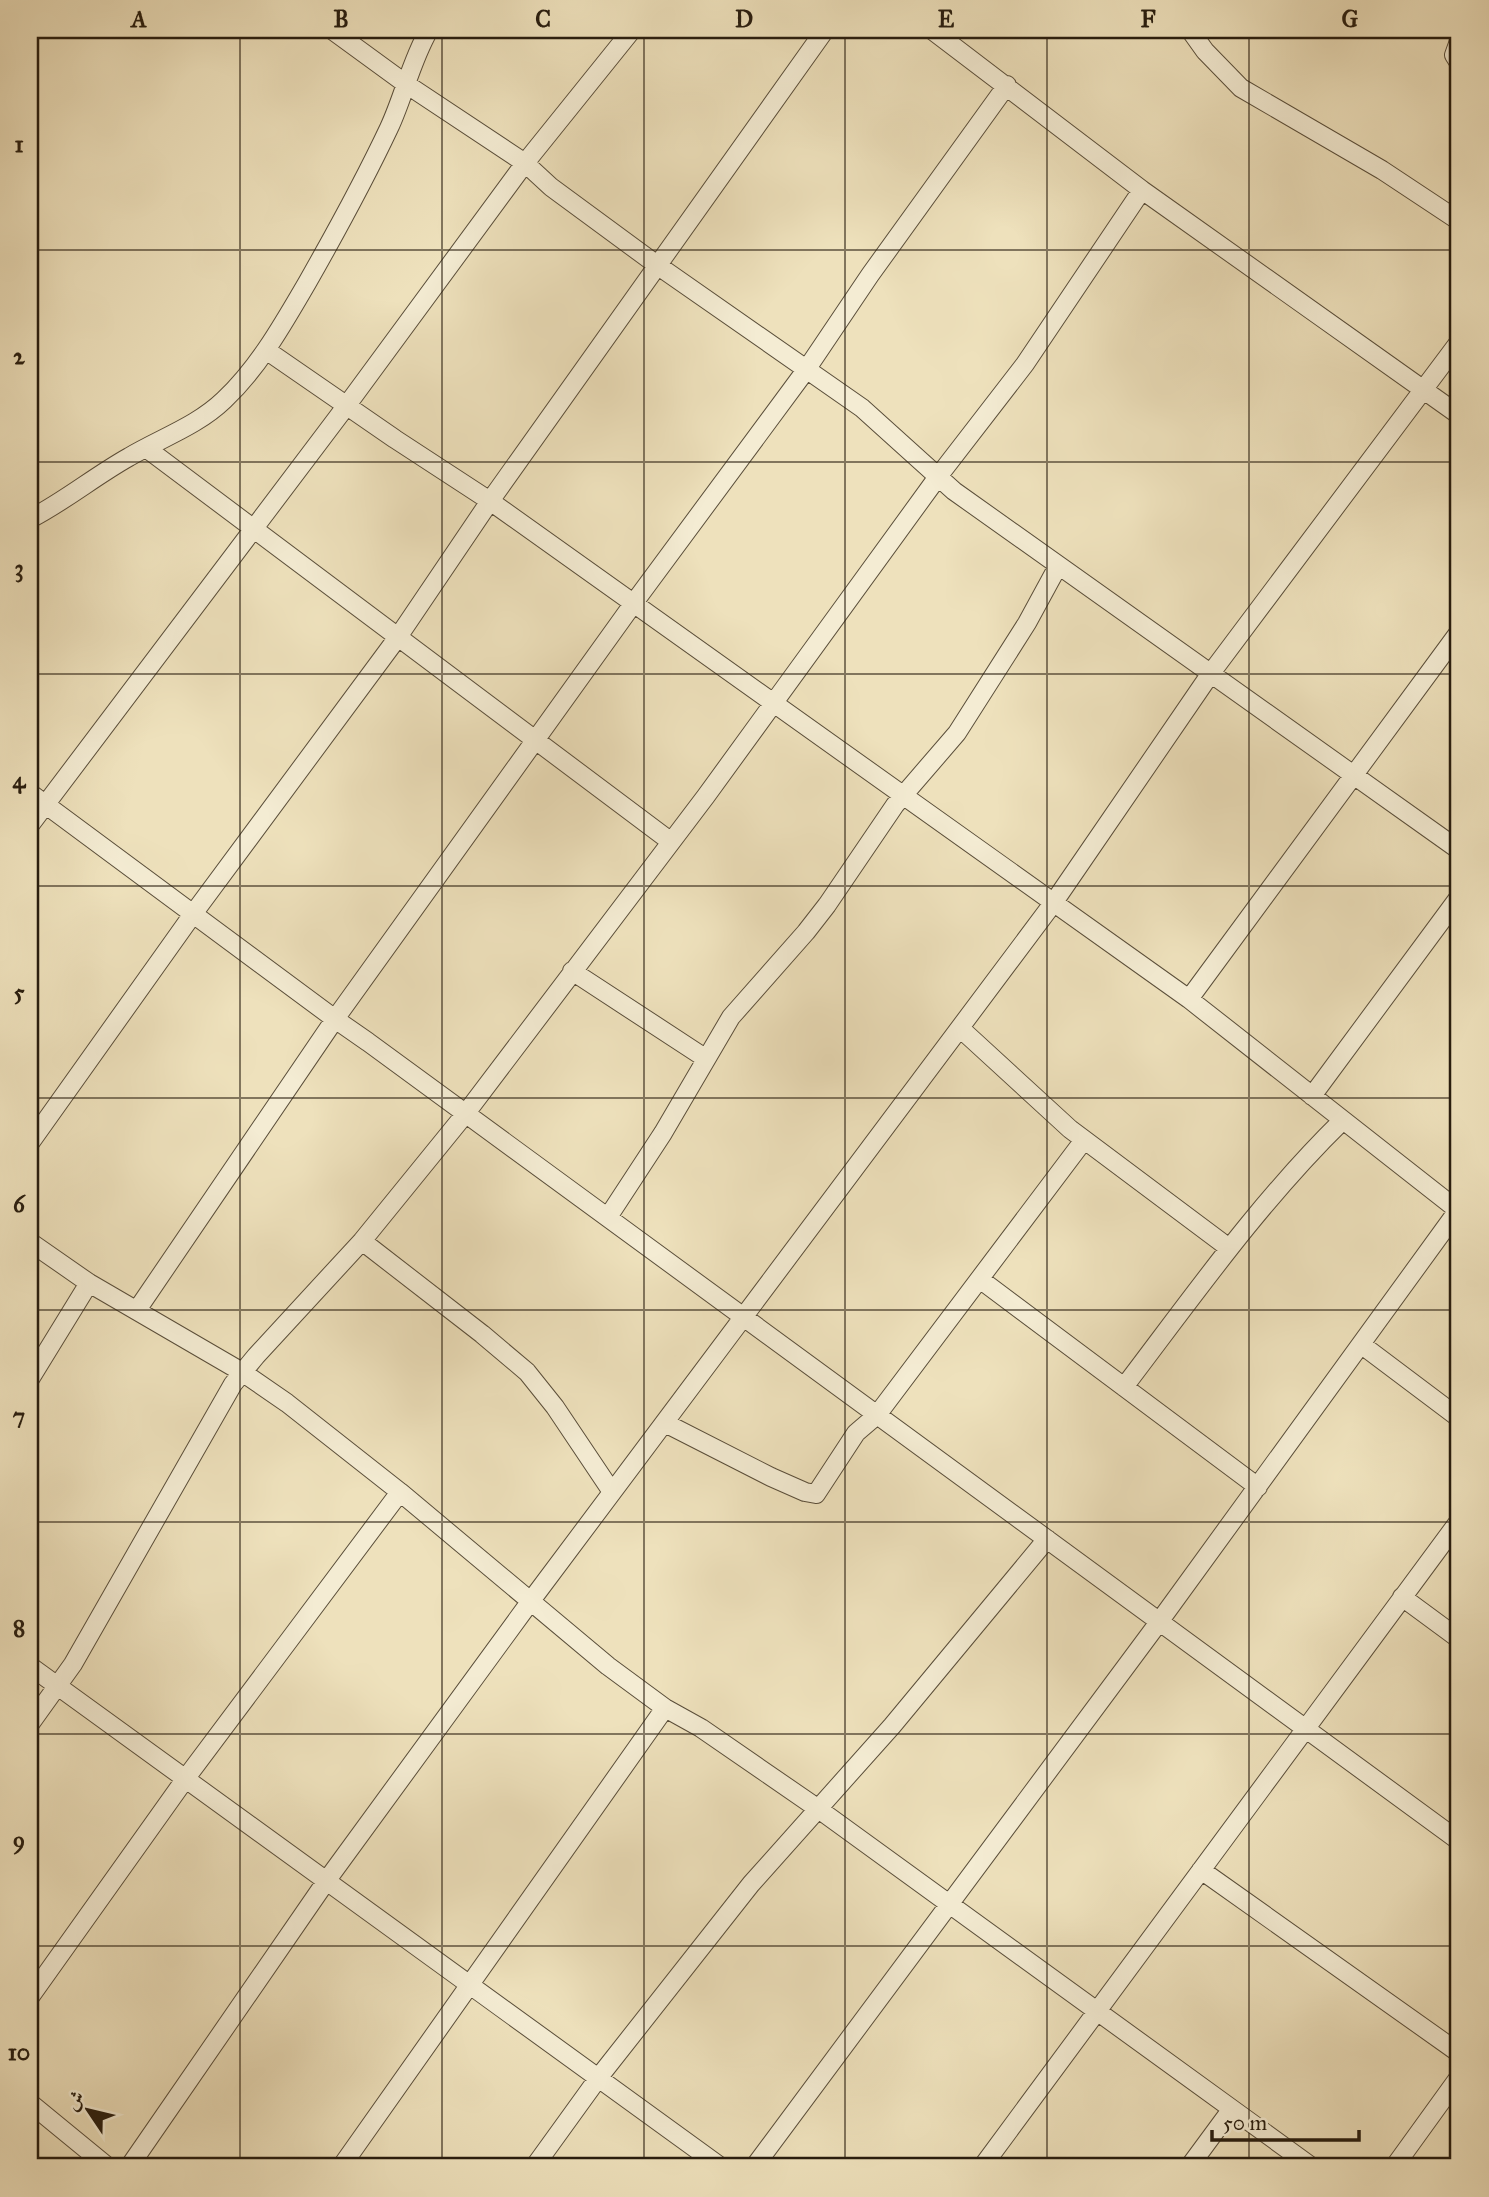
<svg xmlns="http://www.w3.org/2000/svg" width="1489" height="2197" font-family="'IM FELL Great Primer',Amiri,serif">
<rect width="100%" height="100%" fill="#eee1bc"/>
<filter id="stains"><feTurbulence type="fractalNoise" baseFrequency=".00286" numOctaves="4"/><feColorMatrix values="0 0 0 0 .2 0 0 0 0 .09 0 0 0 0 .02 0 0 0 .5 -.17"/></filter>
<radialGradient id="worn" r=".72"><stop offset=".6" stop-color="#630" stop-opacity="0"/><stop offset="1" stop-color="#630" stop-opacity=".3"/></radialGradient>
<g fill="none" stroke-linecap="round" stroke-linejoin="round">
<g stroke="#5a4e3a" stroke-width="20">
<path id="minor" d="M332 30 406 84 525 163 551 187 657 265 862 408 954 491 1459 850
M932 30 1142 190 1459 415
M1190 30 1205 51 1241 88 1382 170 1459 221
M1459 41 1454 55 1459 63
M266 350 395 439 490 501 1189 999 1459 1211
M146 448 670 841
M30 519C65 501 95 476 129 457 161 438 197 426 224 400 259 367 283 324 307 283 336 232 364 181 389 128 404 96 411 61 429 30
M30 793 335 1019 368 1042 1459 1841
M30 825 347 405 525 163 632 30
M572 971 705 1058
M1189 999 1459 632
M961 1029 1070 1129 1229 1248
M1312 1096 1459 897
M30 1143 193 914 398 637 490 501 825 30
M608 1217 663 1133 731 1017 806 932 827 905 895 805 957 733 1027 623 1058 566
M362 1241 482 1334 527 1372 555 1407 612 1492
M30 1242 89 1283 242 1372 287 1403 400 1492 608 1666 665 1708 701 1728 817 1808 1312 2167
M981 1280 1258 1487
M137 1310 335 1019 633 604 806 370 870 275 1007 85
M1362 1345 1459 1418
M30 1379 89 1283
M1124 1387C1194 1295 1260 1201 1343 1120
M665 1423 771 1477 805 1492 816 1494 856 1433 877 1415 1084 1140
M1402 1597 1459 1639
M30 1666 721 2167
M30 1724 73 1664 233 1384 256 1356 362 1241 466 1113 706 796 937 478 1025 364 1142 190
M1201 1870 1459 2053
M30 1997 186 1778 400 1492
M30 2103 108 2167
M129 2167 327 1880 530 1602 1054 902 1211 673 1459 342
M341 2167 665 1708
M534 2167 599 2077 751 1884 892 1726 1047 1539
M754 2167 1159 1622 1459 1209
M982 2167 1459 1521
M1189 2167 1231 2110
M1394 2167 1459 2077"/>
</g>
<use href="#minor" stroke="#f4ecd3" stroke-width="18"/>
</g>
<path fill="none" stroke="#281d0f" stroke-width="2" stroke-opacity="0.55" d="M240 30V2167M442 30V2167M644 30V2167M845 30V2167M1047 30V2167M1249 30V2167M30 250H1459M30 462H1459M30 674H1459M30 886H1459M30 1098H1459M30 1310H1459M30 1522H1459M30 1734H1459M30 1946H1459"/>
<rect width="1489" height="2197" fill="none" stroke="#eee1bc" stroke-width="77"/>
<g transform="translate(88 2110) rotate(305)" stroke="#f4ecd3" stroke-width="5" paint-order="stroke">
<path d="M0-5L12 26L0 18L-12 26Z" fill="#281d0f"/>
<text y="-10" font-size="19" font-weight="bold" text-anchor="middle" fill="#281d0f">ش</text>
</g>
<path d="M1212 2130v10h147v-10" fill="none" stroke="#281d0f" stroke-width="3.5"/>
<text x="1223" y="2130" font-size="21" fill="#281d0f" stroke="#f4ecd3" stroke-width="5" paint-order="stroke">50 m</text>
<rect x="38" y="38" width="1412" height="2120" fill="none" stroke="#281d0f" stroke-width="2.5"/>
<g font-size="23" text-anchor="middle" font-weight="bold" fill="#281d0f">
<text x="139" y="27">A</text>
<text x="341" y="27">B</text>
<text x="543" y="27">C</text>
<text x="744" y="27">D</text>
<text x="946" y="27">E</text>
<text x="1148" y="27">F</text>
<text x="1350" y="27">G</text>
<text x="19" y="152">1</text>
<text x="19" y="364">2</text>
<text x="19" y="576">3</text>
<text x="19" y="788">4</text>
<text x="19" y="1000">5</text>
<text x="19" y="1212">6</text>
<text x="19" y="1424">7</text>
<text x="19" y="1636">8</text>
<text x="19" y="1848">9</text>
<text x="19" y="2060">10</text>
</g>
<rect width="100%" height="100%" filter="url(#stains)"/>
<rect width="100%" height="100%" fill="url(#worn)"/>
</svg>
